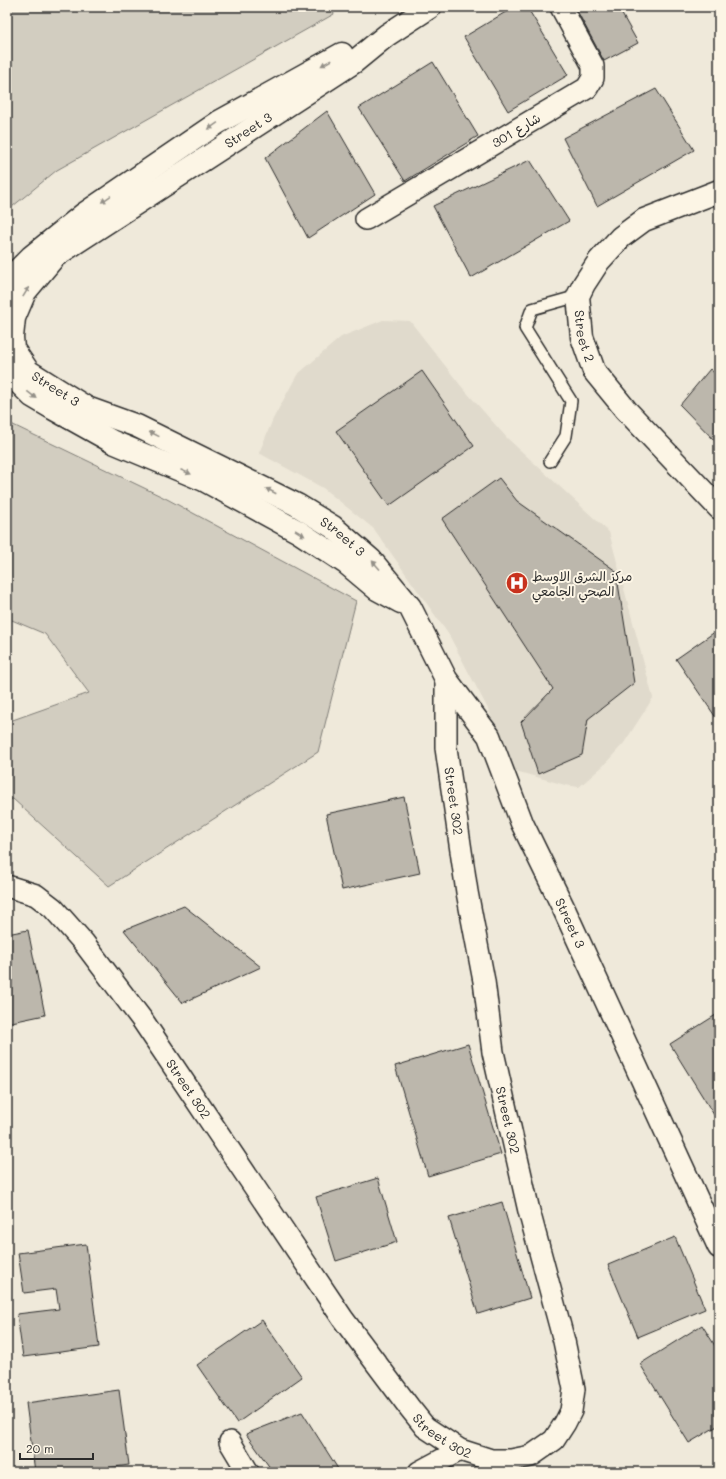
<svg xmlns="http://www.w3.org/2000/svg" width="726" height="1479" font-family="Mali,'Playpen Sans Arabic',sans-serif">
<rect width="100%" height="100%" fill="#efe9da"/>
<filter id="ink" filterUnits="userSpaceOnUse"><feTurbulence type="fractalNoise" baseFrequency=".025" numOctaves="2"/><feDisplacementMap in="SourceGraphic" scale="8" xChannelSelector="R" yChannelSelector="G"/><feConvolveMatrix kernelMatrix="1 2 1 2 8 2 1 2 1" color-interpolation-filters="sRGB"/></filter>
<g filter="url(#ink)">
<path fill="#e0dacc" d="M383 320 410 321 461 386 507 438 609 532 653 698 624 743 603 766 579 787 565 785 512 770 488 709 449 635 374 529 323 488 259 453 273 419 297 375 341 337Z"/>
<path fill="#d2cdc0" stroke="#7e7c76" d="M7 7H331L334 14 57 170 7 211Z
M7 422 167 499 356 601 318 752 109 886 13 799 7 800V722L89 693 45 634 7 618Z"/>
<path fill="#bcb7ac" stroke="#2b2b2b" d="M514 7H527L568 75 508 111 464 37Z
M575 7H618L638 43 604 61Z
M433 62 478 136 405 181 359 108Z
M656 89 694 150 597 206 563 138Z
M327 111 375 194 308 238 265 158Z
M530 160 569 221 471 278 433 206Z
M710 369 719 377V445L680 405Z
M422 371 474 446 389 506 336 431Z
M499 478 517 501 616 571 634 683 588 719 582 755 538 774 521 722 553 689 442 519Z
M719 629V722L676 659Z
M404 797 420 873 342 890 326 814Z
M184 906 261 967 183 1003 124 930Z
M28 930 45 1015 7 1023V934Z
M719 1013V1123L670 1044Z
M468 1044 501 1154 428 1176 395 1066Z
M378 1178 397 1242 336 1261 316 1197Z
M502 1202 530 1298 478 1314 449 1218Z
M675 1237 705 1309 638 1337 608 1265Z
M86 1244 99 1347 23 1357 17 1314 59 1309 56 1289 24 1293 18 1253Z
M262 1320 302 1377 237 1423 197 1365Z
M702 1325 719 1352V1425L689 1443 640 1364Z
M119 1390 129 1465 79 1472H35L26 1403Z
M302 1412 340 1472H273L246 1434Z"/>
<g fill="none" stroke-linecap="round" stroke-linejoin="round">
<g stroke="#2b2b2b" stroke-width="14">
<path id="lane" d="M550 461 566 436 571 401 525 328 532 309 578 296"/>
</g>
<g stroke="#2b2b2b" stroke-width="24">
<g id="street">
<path d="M366 219 587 88 593 78V66L561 7"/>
<path id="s1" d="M7 886 36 895 53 908 84 943 143 1021 343 1319 409 1407 425 1427 460 1450 491 1460H511L531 1456 554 1440 565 1423 571 1411 574 1389 564 1341 529 1211 493 1052 484 981 467 892 446 748V679"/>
<path d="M230 1442 248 1472"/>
<path d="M419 1472 460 1450"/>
</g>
</g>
<g stroke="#2b2b2b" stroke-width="25">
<g id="secondary">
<path id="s2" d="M430 7 387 35 354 62 55 256 25 292 14 318 12 337 13 349 28 371 87 408 137 426 297 505 333 527 371 560 410 607 446 679 489 736 522 823 563 907 719 1247"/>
<path id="s3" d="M719 191 644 220 621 237 599 261 584 284 578 296 582 337 594 371 626 410 719 508"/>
<path d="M7 293 19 269 31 257 84 214 219 122 342 54"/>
<path d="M7 366 13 377 32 396 54 409 113 442 204 480 299 532 346 563 377 589 401 602"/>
</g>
</g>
<use href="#lane" stroke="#fcf5e5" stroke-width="11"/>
<use href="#street" stroke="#fcf5e5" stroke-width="21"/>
<use href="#secondary" stroke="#fcf5e5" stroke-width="22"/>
</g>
<defs><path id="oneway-solid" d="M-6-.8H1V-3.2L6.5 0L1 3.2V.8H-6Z"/></defs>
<g fill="#949088">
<use href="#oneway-solid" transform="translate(326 63) rotate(151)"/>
<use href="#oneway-solid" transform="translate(213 126) rotate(145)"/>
<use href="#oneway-solid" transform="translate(106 199) rotate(145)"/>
<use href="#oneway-solid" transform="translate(26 292) rotate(-58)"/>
<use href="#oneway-solid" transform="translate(32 395) rotate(38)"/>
<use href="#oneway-solid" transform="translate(154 434) rotate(-154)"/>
<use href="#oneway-solid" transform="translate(186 472) rotate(23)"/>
<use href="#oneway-solid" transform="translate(271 491) rotate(-153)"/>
<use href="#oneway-solid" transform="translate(300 533) rotate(32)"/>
<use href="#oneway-solid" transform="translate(376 565) rotate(-132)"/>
</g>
</g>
<defs>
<g id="hospital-disc" transform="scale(1.15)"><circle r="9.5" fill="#c8321e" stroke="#fcf5e5"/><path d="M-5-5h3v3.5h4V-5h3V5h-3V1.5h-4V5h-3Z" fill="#fff"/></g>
</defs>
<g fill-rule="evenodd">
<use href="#hospital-disc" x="517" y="583"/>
</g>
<g text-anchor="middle" stroke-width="4" stroke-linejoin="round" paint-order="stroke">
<g font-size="13" fill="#2b2b2b" stroke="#fcf5e5">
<text transform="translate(248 130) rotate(-33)" y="5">Street 3</text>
<text transform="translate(516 130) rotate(-31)" y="5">شارع 301</text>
<text dy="5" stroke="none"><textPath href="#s3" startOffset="223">Street 2</textPath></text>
<text dy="5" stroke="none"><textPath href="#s2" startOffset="616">Street 3</textPath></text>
<text dy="5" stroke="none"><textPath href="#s2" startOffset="940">Street 3</textPath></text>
<text transform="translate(454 801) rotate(82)" y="5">Street 302</text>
<text dy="5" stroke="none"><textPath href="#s2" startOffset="1394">Street 3</textPath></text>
<text dy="5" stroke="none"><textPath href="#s1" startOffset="278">Street 302</textPath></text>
<text transform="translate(508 1120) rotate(77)" y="5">Street 302</text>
<text dy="5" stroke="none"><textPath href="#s1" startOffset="710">Street 302</textPath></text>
</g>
<g font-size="13" fill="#2b2b2b" stroke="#fcf5e5" text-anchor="start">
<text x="532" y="581">مركز الشرق الاوسط<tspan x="532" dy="15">الصحي الجامعي</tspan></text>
</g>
</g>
<rect width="726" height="1479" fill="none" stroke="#fcf5e5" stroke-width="24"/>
<rect x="12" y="12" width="702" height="1455" fill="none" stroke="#2b2b2b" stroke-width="1.5" filter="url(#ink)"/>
<path d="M20 1453v6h73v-6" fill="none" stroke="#2b2b2b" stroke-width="2"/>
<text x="26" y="1453" font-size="12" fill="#2b2b2b" stroke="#fcf5e5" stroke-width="3" paint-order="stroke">20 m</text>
</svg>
